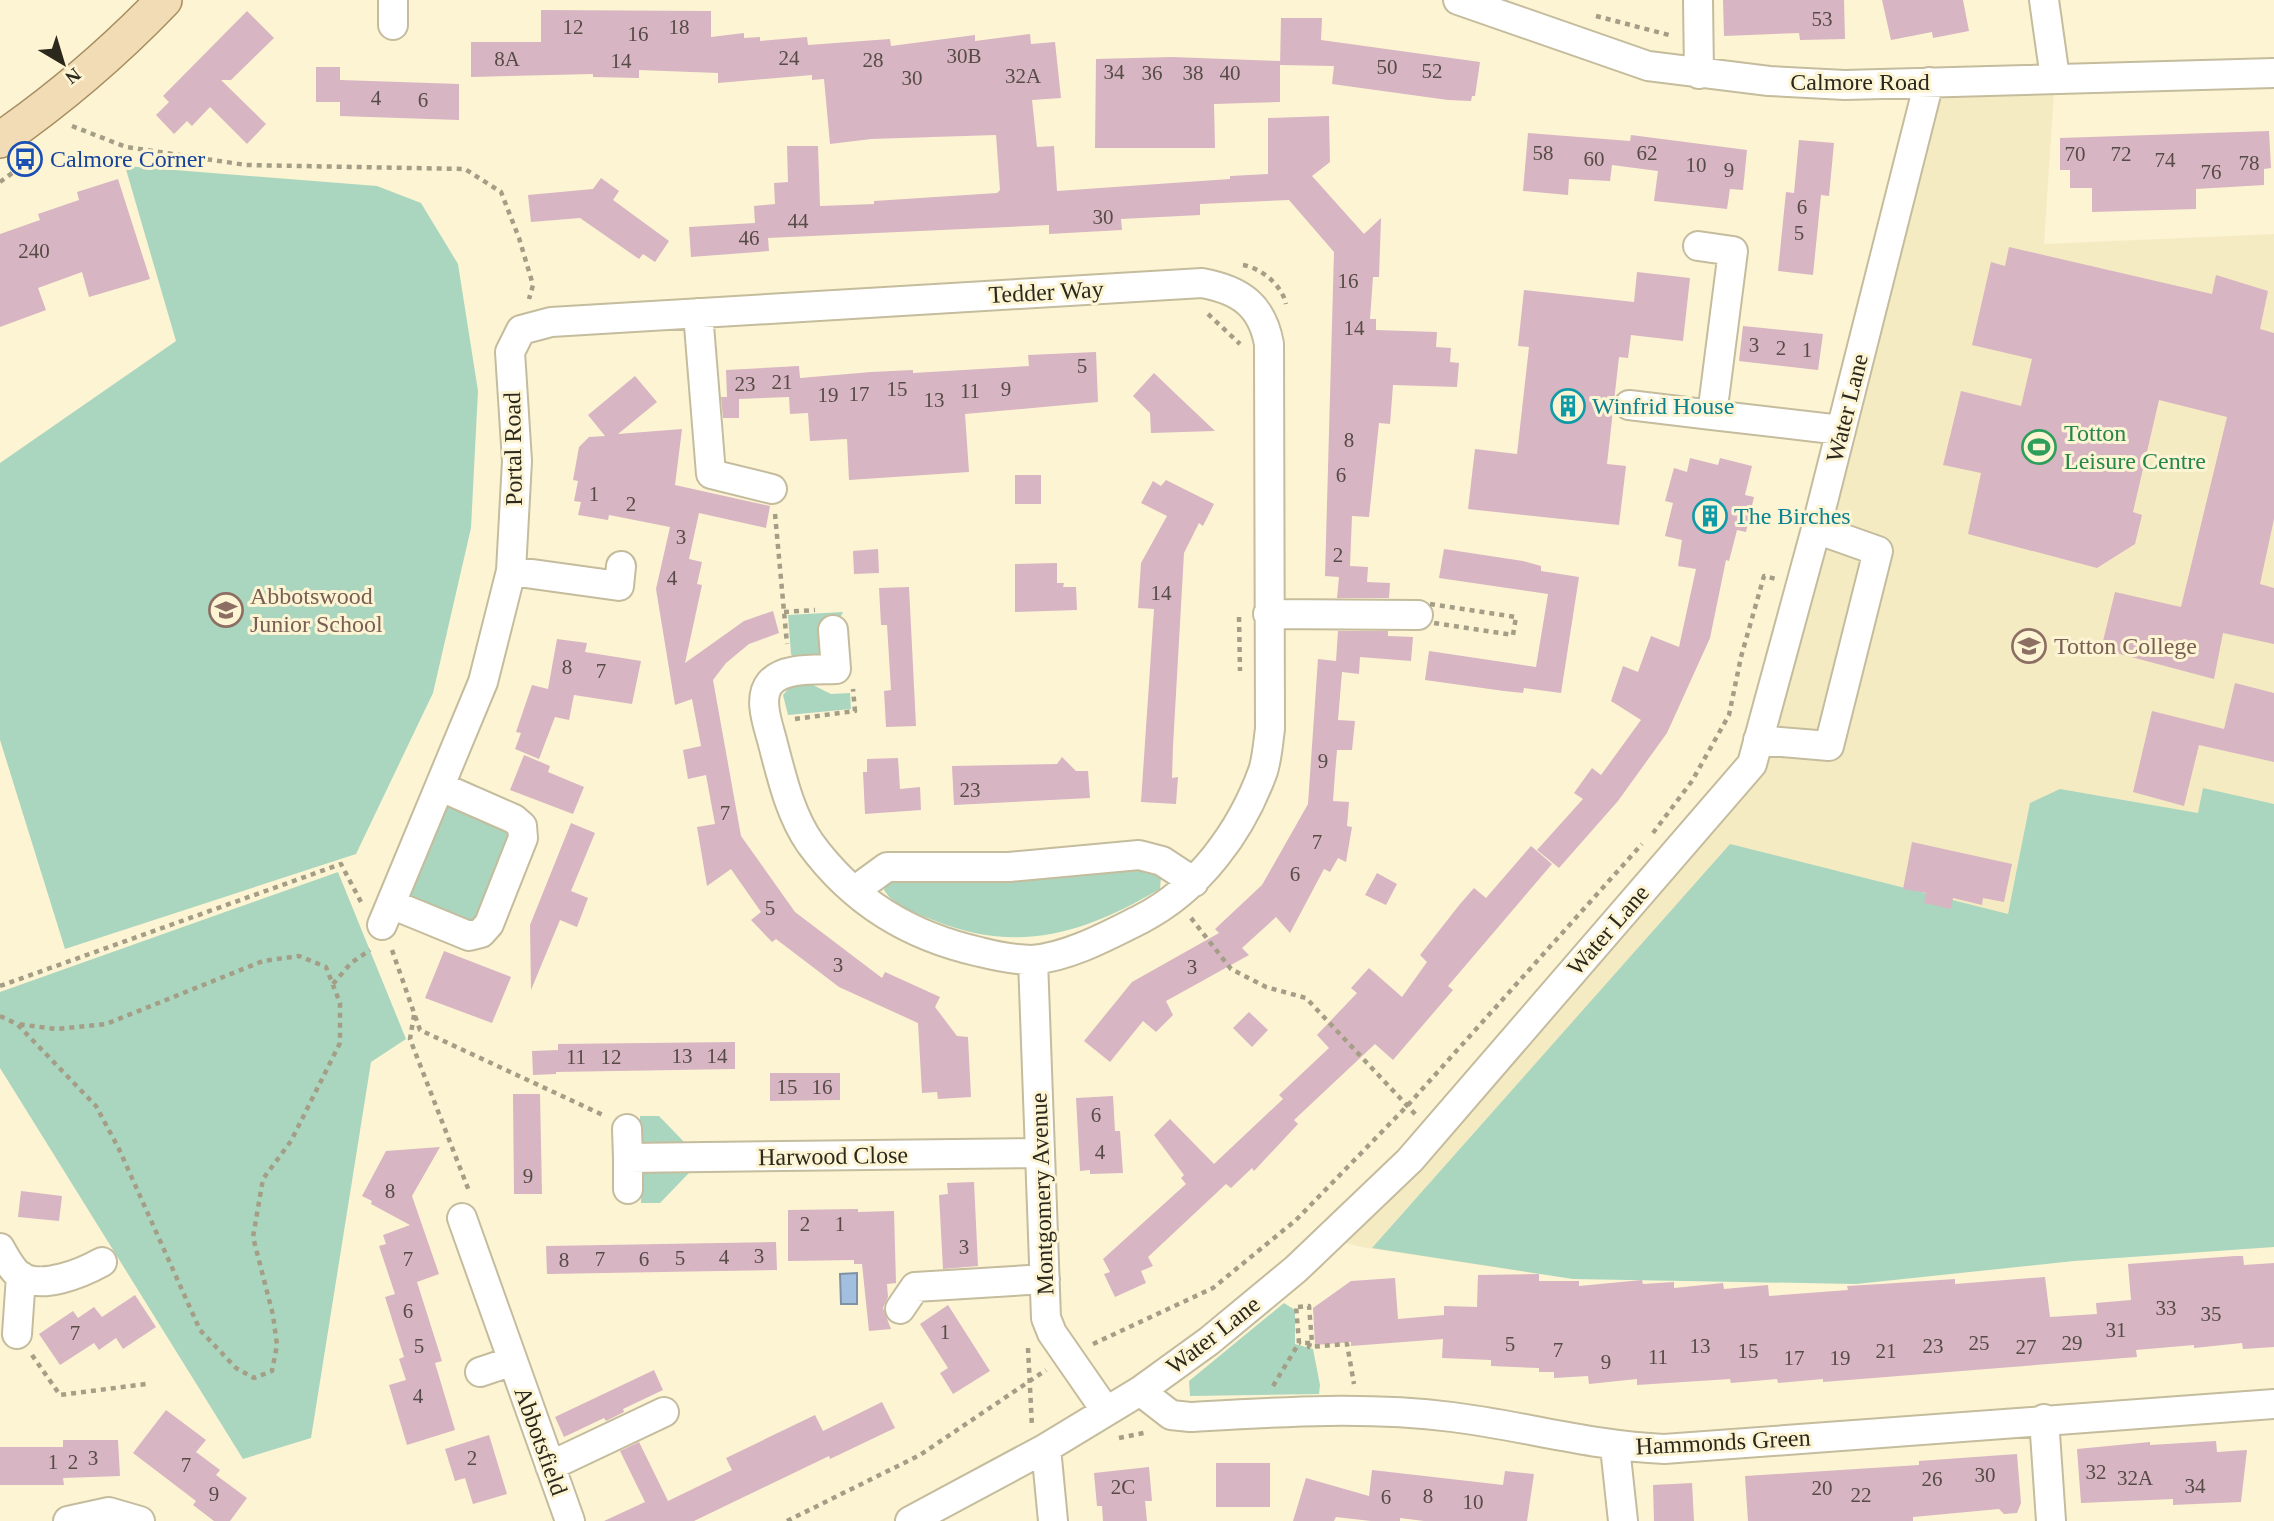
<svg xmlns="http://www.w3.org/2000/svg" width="2274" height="1521" font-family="Georgia,serif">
<rect width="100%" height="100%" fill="#fdf4d4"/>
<path fill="#f5ebc3" d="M2055 78 2044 244 2274 234V1247L1539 1274 1361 1247 1328 1238 1752 764 1929 82Z"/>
<path fill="#aad6bf" d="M125 166 377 186 421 203 458 264 478 391 471 528 433 693 356 854 65 949 0 740V463L176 341Z
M843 612 840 618 824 619 825 644 820 658 797 662 791 654 788 615Z
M807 682 831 694 850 693 851 709 788 715 783 695 790 687Z
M2203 788 2274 804V1247L2074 1261 1856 1284 1573 1279 1372 1248 1730 844 2008 914 2030 803 2060 789 2198 813Z
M456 804 514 831 475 928 406 899 446 806Z
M1152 866 1161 877 1160 889C1084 933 1019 955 933 920 913 912 896 908 884 890L888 877Z
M338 872 406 1039 371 1062 311 1438 243 1459 0 1068V992Z
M640 1116H659L688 1146 644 1150 640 1142Z
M688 1169 689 1173 660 1203H641V1177L645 1170Z
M1284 1303 1295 1310V1344L1313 1349 1320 1385 1319 1394 1190 1396 1189 1381Z"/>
<path fill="#a3bfe0" stroke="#7f92a5" stroke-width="2" d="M857 1273V1304H841L840 1274Z"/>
<path fill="#d7b5c2" d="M1723 0H1844L1845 39 1800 40 1799 33 1724 36Z
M1882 0H1963L1969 31 1933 38 1932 32 1891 40Z
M541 10 711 11V37L744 33V38L760 37V41L807 37 808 45 890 39 891 46 975 35V41L1030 34 1031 44 1055 42 1061 98 1032 100 1037 147 1054 146 1057 191 1230 179V176L1268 174V118L1329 116 1330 162 1312 176 1364 234 1381 218 1379 277H1373L1370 319H1376V330L1437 332 1436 347 1451 348 1450 362 1459 363 1457 387 1393 385 1390 424 1379 423 1369 517 1352 516 1350 566 1368 567 1367 582 1390 583 1389 598H1337L1339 577 1325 576 1334 252 1289 200 1200 204V215L1121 219 1122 230 1049 234V225L768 238 769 251 691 257 689 227 755 223 754 206 775 204 774 183 788 182 787 146H818L820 206 874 204V201L997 193 1000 190 996 135 871 139 830 144 824 79 812 80V75L718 83V73L639 70V78L593 77V74L471 77V42H541Z
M247 11 274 38 231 80H221L266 124 247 144 210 107 192 126 187 121 174 134 156 115 169 102 163 96Z
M1281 18H1322L1321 40 1480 62 1475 96H1472L1471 101 1448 100 1332 84 1334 66 1280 65Z
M1172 57 1280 61V102L1214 104 1215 148H1095L1096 59Z
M316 67H340V80L459 84V120L340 116V102H316Z
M2269 131 2271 168 2264 169V185L2196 189V209L2092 212V188H2070V170H2060V138Z
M1528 133 1630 141 1631 135 1747 150 1743 190 1730 189 1727 209 1654 201 1658 171 1612 165 1610 181 1569 179 1568 195 1523 191Z
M1799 140 1834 143 1829 196 1821 195 1813 275 1778 271 1786 192 1794 193Z
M601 178 619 191 613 200 669 241 655 262 643 254 639 259 580 218 531 222 528 195 593 189Z
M118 179 150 279 89 297 82 272 38 288 46 310 0 327V234L40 220 38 214 79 200 77 192Z
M2009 247 2212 294 2216 275 2268 291 2260 329 2274 333V519L2260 584 2274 588V644L2223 633 2214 679 2101 649 2115 592 2181 607 2227 417 2159 400 2133 512 2142 515 2135 544 2097 568 1968 534 1981 473 1943 465 1961 391 2021 406 2032 359 1972 345 1991 262 2005 266Z
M1637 272 1690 278 1683 341 1631 335 1628 358 1619 357 1607 464 1626 466 1619 525 1468 509 1475 449 1517 454 1529 347 1518 346 1524 290 1634 302Z
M1743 326 1823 334 1818 370 1739 361Z
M1096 352 1098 402 965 414 969 472 849 480 847 439 810 441 808 413 790 414 789 397 739 399V418H723L721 397H727L726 370 799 366 800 378 871 372 913 370V373L1029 366 1028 355Z
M1154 373 1178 396 1215 431 1151 433 1150 413 1133 396Z
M635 376 657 402 618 434 682 429 675 485 770 506 766 528 699 513 689 559 702 562 697 584 702 585 685 663 744 621 773 611 779 633 749 644 726 663 713 680 741 836 795 912 882 978 885 972 940 997 935 1007 957 1036 968 1037 971 1097 938 1099 937 1092 922 1093 918 1023 839 987 776 939 772 942 751 920 761 912 731 869 707 886 697 827 715 824 706 775 688 779 683 750 701 746 692 699 675 705 656 589 670 527 609 515 608 520 578 515 581 502 574 501 578 481 573 480 579 447 589 437 605 436 588 415Z
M1690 458 1718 465 1720 458 1752 466 1745 495 1754 497 1746 532 1737 530 1729 561 1726 560 1710 638 1667 733 1618 801 1559 868 1537 850 1583 799 1574 793 1592 768 1601 775 1641 720 1611 701 1623 666 1638 672 1651 636 1679 647 1696 569 1678 566 1682 540 1665 536 1673 503 1665 501 1674 468 1687 472Z
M1015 475H1041V504H1015Z
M1166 480 1214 504 1203 526 1199 523 1184 553 1173 746 1172 778 1178 777 1176 804 1141 802 1154 609 1138 608 1141 563 1167 516 1141 503 1153 481 1161 486Z
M878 549 879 573 854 574 853 551Z
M1444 549 1523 561 1541 566V571L1579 577 1561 693 1524 688 1523 693 1504 691 1425 680 1429 651 1536 667 1548 594 1439 578Z
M1057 563V583H1064L1063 587H1076L1077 610 1015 612V564Z
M909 587 916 726 886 727 884 691 891 690 889 657 887 625H881L879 588Z
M1338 631H1388V636L1413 637 1411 661 1360 657 1359 674 1342 672 1338 720 1355 721 1352 750H1337L1335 773 1333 801 1349 802 1347 826 1352 827 1346 862 1338 858 1330 872 1324 869 1290 933 1276 917 1242 948 1249 955 1166 1001 1173 1015 1156 1032 1143 1021 1110 1062 1084 1041 1132 982 1219 933 1215 929 1262 885 1308 804 1318 659 1336 661Z
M557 639 587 643 585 652 641 661 632 704 574 695 569 720 555 717 539 759 515 749 521 733 516 732 532 685 548 689Z
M2235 683 2274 693V762L2199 745 2184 806 2133 792 2152 711 2224 729Z
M524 755 550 766 548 772 584 787 573 814 510 790Z
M1062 757 1076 771H1088L1090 798 954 805 952 766 1057 764Z
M898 758 900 789 920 787 921 810 865 814 863 772H867V759Z
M571 823 595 833 571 891 588 898 577 927 560 920 531 990 530 925Z
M1912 842 2012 864 2004 902 1983 898 1982 905 1953 898 1951 909 1924 903 1926 893 1903 889Z
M1531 846 1552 864 1448 986 1453 990 1393 1060 1375 1044 1294 1120 1298 1124 1254 1171 1252 1168 1231 1188 1226 1184 1148 1257 1153 1266 1141 1271 1146 1283 1115 1297 1104 1274 1110 1272 1103 1259 1186 1184 1181 1178 1184 1175 1154 1135 1170 1119 1214 1164 1283 1099 1279 1095 1329 1048 1317 1035 1357 993 1351 988 1369 968 1402 997 1427 962 1420 955 1460 904 1474 888 1486 898Z
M1377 873 1397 884 1386 905 1365 895Z
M444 951 511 977 492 1023 425 998Z
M1249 1012 1268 1030 1252 1047 1233 1028Z
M735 1042V1069L556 1072V1074L533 1075 532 1051 558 1050V1044Z
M770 1073H840V1100L770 1101Z
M513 1094H540L542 1194H514Z
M1113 1096 1115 1131H1120L1123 1173 1090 1174V1170L1080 1171 1076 1098Z
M440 1147 412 1196 439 1274 417 1282 442 1361 435 1363 455 1430 407 1445 389 1385 406 1380 399 1359 404 1357 385 1297 395 1294 379 1246 386 1244 383 1235 410 1225 371 1204 372 1201 362 1196 386 1151Z
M974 1182 978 1266 943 1269 939 1195 948 1194 947 1183Z
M21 1191 62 1196 59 1221 18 1217Z
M858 1209V1212L894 1211 896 1283 887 1284 888 1297 883 1308 891 1329 869 1331 862 1264H854V1260L788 1261V1210Z
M776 1242 777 1270 547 1274 546 1246Z
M2235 1256H2243L2244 1265 2274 1263V1347L2243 1349 2242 1343 2194 1348V1345L2136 1350 2137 1357 1823 1382V1379L1778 1383 1777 1379 1731 1383 1730 1379 1637 1385V1379L1589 1384 1588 1376 1554 1378V1372H1539V1368L1491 1366V1360L1442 1358 1443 1339 1351 1346V1342L1315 1345 1313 1308 1351 1281 1395 1278 1398 1319 1444 1315V1306L1477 1307 1478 1275 1539 1274V1281H1579V1286L1642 1280 1643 1284 1674 1282V1288L1723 1283 1724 1289 1768 1285 1769 1296 1848 1290 1847 1286 1881 1284 1955 1279V1284L2045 1277 2050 1317 2097 1314 2096 1303 2131 1300 2128 1264Z
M135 1295 156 1327 123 1349 116 1338 99 1350 94 1343 60 1365 39 1334 73 1311 78 1318 94 1307 102 1317Z
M948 1305 990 1371 953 1394 940 1373 948 1368 920 1324Z
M654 1370 663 1390 623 1409 624 1412 606 1421 604 1418 564 1437 555 1417Z
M882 1402 895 1428 830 1459 829 1456 694 1521H604L645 1502 620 1451 639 1442 668 1501 732 1470 726 1458 815 1415 823 1431Z
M166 1410 206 1440 196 1452 220 1470 216 1475 247 1498 230 1521H214L193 1505 196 1501 133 1453Z
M489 1435 507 1494 473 1504 465 1478 455 1481 445 1449Z
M63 1440H118L120 1476 63 1478 64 1485H0V1447H63Z
M2216 1441 2217 1452 2247 1450 2241 1502 2173 1505V1499L2081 1503 2077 1449 2150 1442V1445Z
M2017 1454 2021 1503 2017 1513 2004 1514 1999 1509 1913 1517V1521H1748L1745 1476 1919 1465V1461Z
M1216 1463H1270V1507H1216Z
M1149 1467 1152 1501H1145L1147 1521H1103L1102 1506H1097L1094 1473Z
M1372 1470 1503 1485 1505 1471 1534 1474 1527 1521H1424L1400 1518V1521H1371L1336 1517 1334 1521H1293L1306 1478 1369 1496Z
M1692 1483 1694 1521H1654L1653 1485Z"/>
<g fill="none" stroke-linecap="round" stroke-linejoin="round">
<g stroke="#c4bc9d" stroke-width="32">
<path id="minor" d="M1458 0 1648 66 1769 81 1845 85 2274 73
M1698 0 1699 74
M2044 0 2055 78
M393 25V0
M1698 246 1733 251 1712 415 1841 430
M698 313 711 474 772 489
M1629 405 1712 415
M511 571 619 586 621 566
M1268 614 1418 615
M1758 740 1829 746 1878 551 1816 529
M854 891 887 867H1009L1139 855 1162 861 1194 882
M391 904 469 936 481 933 489 924 523 838 522 826 514 819 441 787
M382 925 483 682 511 571 517 461 510 352 521 330 551 322 1202 283C1240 290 1262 305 1269 344L1270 729C1268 743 1267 759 1263 771 1241 832 1199 889 1141 919 1109 935 1069 957 1032 960 1015 960 996 956 980 952 909 936 853 902 810 843 790 814 782 778 773 744 769 727 757 699 770 683 784 667 816 670 836 669L833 630
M1033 960 1046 1318 1052 1333 1106 1411
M627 1129 628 1158
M628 1189V1158L1039 1153
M462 1218 570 1521
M0 1248C5 1257 12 1270 20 1276 42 1290 82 1273 102 1262
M900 1309 915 1287 1045 1279
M17 1334 21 1276
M480 1372 513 1361
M1140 1391 1171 1415 1190 1417C1277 1412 1365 1406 1452 1417 1524 1426 1592 1446 1664 1449L2274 1404
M2044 1419 2051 1521
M1615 1447 1623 1521
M1046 1448 1053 1521
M550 1466 664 1412
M68 1521 109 1512 140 1521
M910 1521 1046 1448 1140 1391 1209 1341 1296 1269 1410 1160 1752 764 1816 529 1929 82"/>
</g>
<g stroke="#a68e60" stroke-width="38">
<path id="major" d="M0 140C59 99 114 52 164 0"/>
</g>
<path stroke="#a49e86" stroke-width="4.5" stroke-dasharray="5 5" stroke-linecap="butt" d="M1596 16 1673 36
M72 126 126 147 246 165 465 169 501 192 519 238 533 285 529 299
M0 182 19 168
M1243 265C1261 268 1282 285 1286 304
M1208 314 1240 344
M775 514 787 644
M1430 604 1516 617 1513 635 1428 622 1418 615Z
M784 612 815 610
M1239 617 1240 671
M795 719 855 711 853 689
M1653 833 1692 781 1729 715 1741 657 1764 576 1776 579
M1191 918 1231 969 1266 987 1306 998 1416 1115
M392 950 420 1030 605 1116
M333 984 351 963 370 950
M0 986 341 864 361 902
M414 1015 410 1039 469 1191
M0 1016 17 1024 96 1106 119 1149 200 1330 236 1368 254 1378 272 1371 277 1345 273 1315 253 1237 263 1179 291 1141 340 1043V1003L326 967 299 956 263 961 106 1024 56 1029 17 1024
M1298 1307 1309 1306 1312 1343H1299
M1310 1343 1309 1347 1347 1344 1354 1384
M1093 1344 1213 1288 1296 1220 1408 1105 1642 844
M1028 1348 1032 1427
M32 1355 60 1395 146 1384
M1273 1386 1299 1343 1296 1305
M1119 1438 1148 1432
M787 1521 920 1455 1046 1370"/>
<use href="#minor" stroke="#fff" stroke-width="28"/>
<use href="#major" stroke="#f1dcb5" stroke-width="35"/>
</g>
<defs>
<g id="bus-ring" transform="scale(1.75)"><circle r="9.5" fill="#fdf4d4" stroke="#1a4fb4" stroke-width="1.5"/><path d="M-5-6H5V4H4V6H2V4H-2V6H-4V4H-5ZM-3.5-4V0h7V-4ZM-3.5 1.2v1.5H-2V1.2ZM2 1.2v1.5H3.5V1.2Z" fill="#1a4fb4"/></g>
<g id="building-ring" transform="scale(1.75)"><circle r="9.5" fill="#fdf4d4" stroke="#0f9aa8" stroke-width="1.5"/><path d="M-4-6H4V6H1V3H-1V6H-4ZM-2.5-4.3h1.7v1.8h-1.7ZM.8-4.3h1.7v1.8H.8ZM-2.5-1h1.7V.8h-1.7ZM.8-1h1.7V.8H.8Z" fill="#0f9aa8"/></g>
<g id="stadium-ring" transform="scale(1.75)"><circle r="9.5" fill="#fdf4d4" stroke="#2e9e5b" stroke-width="1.5"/><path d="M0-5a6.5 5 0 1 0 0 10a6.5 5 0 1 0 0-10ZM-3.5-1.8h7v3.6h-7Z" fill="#2e9e5b"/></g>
<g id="school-ring" transform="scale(1.75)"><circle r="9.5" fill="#fdf4d4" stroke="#8d6e63" stroke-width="1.5"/><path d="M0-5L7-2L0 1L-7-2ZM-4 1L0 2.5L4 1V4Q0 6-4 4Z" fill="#8d6e63"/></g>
<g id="university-ring" transform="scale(1.75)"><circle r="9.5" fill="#fdf4d4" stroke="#8d6e63" stroke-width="1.5"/><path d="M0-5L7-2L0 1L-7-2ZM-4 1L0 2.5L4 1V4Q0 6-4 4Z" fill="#8d6e63"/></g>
</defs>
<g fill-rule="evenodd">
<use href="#bus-ring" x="25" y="159"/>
<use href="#building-ring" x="1568" y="406"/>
<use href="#stadium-ring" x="2039" y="447"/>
<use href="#building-ring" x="1710" y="516"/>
<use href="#school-ring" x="226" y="610"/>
<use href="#university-ring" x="2029" y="646"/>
</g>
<g text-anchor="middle" stroke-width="6" stroke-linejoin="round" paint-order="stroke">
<g font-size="21" fill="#564b46">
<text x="1822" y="26">53</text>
<text x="573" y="34">12</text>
<text x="679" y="34">18</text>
<text x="638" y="41">16</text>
<text x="964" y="63">30B</text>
<text x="789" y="65">24</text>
<text x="507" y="66">8A</text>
<text x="873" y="67">28</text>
<text x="621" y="68">14</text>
<text x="1387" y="74">50</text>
<text x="1432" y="78">52</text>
<text x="1114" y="79">34</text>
<text x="1152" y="80">36</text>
<text x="1193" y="80">38</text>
<text x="1230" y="80">40</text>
<text x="1023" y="83">32A</text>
<text x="912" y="85">30</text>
<text x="376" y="105">4</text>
<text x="423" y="107">6</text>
<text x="1543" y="160">58</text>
<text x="1647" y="160">62</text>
<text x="2075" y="161">70</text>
<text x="2121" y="161">72</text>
<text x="1594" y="166">60</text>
<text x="2165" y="167">74</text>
<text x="2249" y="170">78</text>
<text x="1696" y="172">10</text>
<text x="1729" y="177">9</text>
<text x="2211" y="179">76</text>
<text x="1802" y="214">6</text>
<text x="1103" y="224">30</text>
<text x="798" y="228">44</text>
<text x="1799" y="240">5</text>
<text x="749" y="245">46</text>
<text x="34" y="258">240</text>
<text x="1348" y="288">16</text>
<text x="1354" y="335">14</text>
<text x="1754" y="352">3</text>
<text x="1781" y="355">2</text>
<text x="1807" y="357">1</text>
<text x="1082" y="373">5</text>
<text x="782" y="389">21</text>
<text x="745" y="391">23</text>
<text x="897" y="396">15</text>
<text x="1006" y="396">9</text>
<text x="970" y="398">11</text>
<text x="859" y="401">17</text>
<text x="828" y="402">19</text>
<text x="934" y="407">13</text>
<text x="1349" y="447">8</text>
<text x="1341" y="482">6</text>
<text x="594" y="501">1</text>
<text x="631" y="511">2</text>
<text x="681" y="544">3</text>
<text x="1338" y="562">2</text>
<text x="672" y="585">4</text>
<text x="1161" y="600">14</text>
<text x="567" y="674">8</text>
<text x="601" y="678">7</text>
<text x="1323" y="768">9</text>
<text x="970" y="797">23</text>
<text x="725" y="820">7</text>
<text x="1317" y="849">7</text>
<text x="1295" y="881">6</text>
<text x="770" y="915">5</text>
<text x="838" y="972">3</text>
<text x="1192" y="974">3</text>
<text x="682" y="1063">13</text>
<text x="717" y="1063">14</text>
<text x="576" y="1064">11</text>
<text x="611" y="1064">12</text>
<text x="787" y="1094">15</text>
<text x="822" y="1094">16</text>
<text x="1096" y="1122">6</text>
<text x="1100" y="1159">4</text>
<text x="528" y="1183">9</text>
<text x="390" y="1198">8</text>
<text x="805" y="1231">2</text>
<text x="840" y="1231">1</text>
<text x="964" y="1254">3</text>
<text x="759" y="1263">3</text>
<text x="724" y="1264">4</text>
<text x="680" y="1265">5</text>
<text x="408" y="1266">7</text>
<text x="600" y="1266">7</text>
<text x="644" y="1266">6</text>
<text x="564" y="1267">8</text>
<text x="2166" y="1315">33</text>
<text x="408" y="1318">6</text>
<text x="2211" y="1321">35</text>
<text x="2116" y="1337">31</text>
<text x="945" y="1339">1</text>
<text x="75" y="1340">7</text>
<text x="1979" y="1350">25</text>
<text x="2072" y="1350">29</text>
<text x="1510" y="1351">5</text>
<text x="419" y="1353">5</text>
<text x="1700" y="1353">13</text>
<text x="1933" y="1353">23</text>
<text x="2026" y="1354">27</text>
<text x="1558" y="1357">7</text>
<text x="1748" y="1358">15</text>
<text x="1886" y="1358">21</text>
<text x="1658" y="1364">11</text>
<text x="1794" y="1365">17</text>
<text x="1840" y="1365">19</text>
<text x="1606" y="1369">9</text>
<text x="418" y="1403">4</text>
<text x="93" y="1465">3</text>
<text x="472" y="1465">2</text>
<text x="53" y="1469">1</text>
<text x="73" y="1469">2</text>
<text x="186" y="1472">7</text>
<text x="2096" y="1479">32</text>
<text x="1985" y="1482">30</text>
<text x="2135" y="1485">32A</text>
<text x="1932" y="1486">26</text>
<text x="2195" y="1493">34</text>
<text x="1123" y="1494">2C</text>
<text x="1822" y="1495">20</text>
<text x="214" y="1501">9</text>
<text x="1861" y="1502">22</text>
<text x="1428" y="1503">8</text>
<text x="1386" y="1504">6</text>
<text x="1473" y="1509">10</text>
</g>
<g font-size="24" fill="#2b281c" stroke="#fdf4d4">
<text x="1860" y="90">Calmore Road</text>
<text transform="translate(1046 292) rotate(-3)" y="8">Tedder Way</text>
<text transform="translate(1847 408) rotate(-76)" y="8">Water Lane</text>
<text transform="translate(513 449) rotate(-91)" y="8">Portal Road</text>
<text transform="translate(1608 930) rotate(-49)" y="8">Water Lane</text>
<text transform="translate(833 1156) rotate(-1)" y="8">Harwood Close</text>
<text transform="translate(1042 1194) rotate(-92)" y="8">Montgomery Avenue</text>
<text transform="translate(1213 1335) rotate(-38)" y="8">Water Lane</text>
<text transform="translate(541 1441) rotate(70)" y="8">Abbotsfield</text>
<text transform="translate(1723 1442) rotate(-3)" y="8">Hammonds Green</text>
</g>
<g font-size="24" fill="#164399" stroke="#fdf4d4" text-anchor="start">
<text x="50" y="167">Calmore Corner</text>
</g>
<g font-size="24" fill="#0d838f" stroke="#fdf4d4" text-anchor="start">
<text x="1592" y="414">Winfrid House</text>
<text x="1734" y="524">The Birches</text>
</g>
<g font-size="24" fill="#27864d" stroke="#fdf4d4" text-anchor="start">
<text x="2064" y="441">Totton<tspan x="2064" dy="28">Leisure Centre</tspan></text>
</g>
<g font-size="24" fill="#785e54" stroke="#fdf4d4" text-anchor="start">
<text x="250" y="604">Abbotswood<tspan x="250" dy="28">Junior School</tspan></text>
<text x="2054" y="654">Totton College</text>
</g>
</g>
<g transform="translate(63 63) rotate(142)" stroke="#fdf4d4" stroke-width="5" paint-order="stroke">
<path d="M0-5L12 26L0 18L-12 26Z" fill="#2b281c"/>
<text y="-10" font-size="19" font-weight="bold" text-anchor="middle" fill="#2b281c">N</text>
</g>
</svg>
